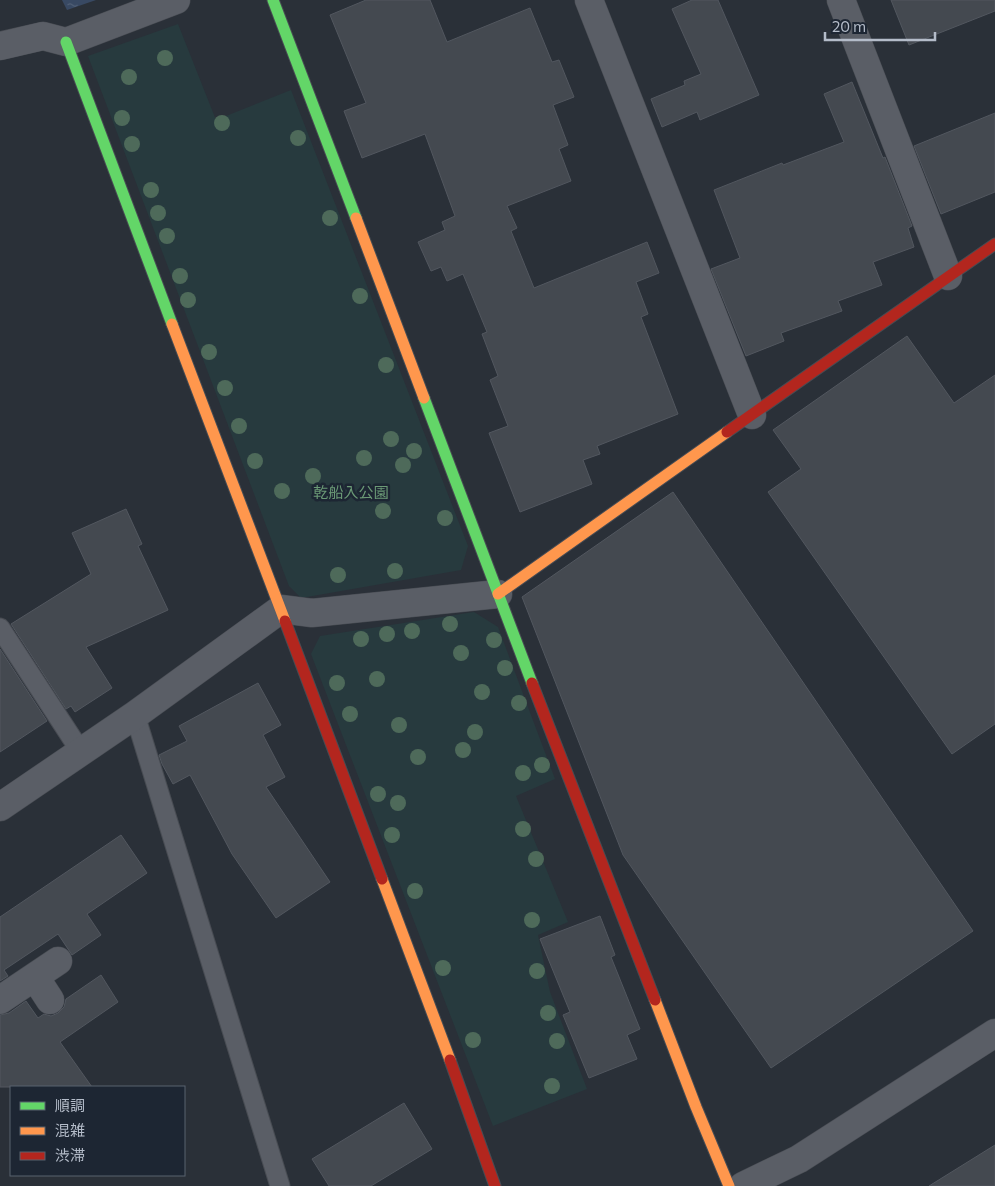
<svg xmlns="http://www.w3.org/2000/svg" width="995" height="1186" font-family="Commissioner,'Noto Sans JP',sans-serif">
<defs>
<pattern id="water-ripples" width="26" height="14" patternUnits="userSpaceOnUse" patternTransform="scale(1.25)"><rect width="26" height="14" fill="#384963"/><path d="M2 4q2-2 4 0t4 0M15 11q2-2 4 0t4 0" fill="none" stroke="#526178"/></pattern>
</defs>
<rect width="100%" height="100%" fill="#2a3038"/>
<path fill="#273a3e" d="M178 24 216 120 291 90 468 546 461 570 301 598 289 586 88 56Z
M474 612 498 627 555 779 516 796 568 922 538 935 550 992 587 1089 493 1126 311 654 320 636Z"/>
<path fill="url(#water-ripples)" d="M62 0H96L67 10Z"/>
<path fill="#444950" stroke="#52575f" d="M366 0H430L447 42 530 8 552 62 559 60 574 97 553 105 568 145 559 149 571 181 507 206 517 228 511 231 534 288 647 242 659 273 636 282 648 314 641 317 678 414 597 446 600 454 583 460 592 484 520 512 489 433 508 426 490 380 498 376 482 334 487 332 463 274 447 281 441 267 431 271 418 242 445 230 442 222 455 216 425 134 362 158 344 111 366 103 330 15Z
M692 0H718L759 95 700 120 697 112 662 127 651 99 685 85 684 81 701 74 672 9Z
M891 0H995V11L909 45Z
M852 82 883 158 885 157 912 226 908 228 914 247 873 262 882 285 838 301 842 311 781 333 784 341 746 356 711 269 740 258 714 190 782 163 783 165 844 142 824 94Z
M995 113V192L941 214 914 146Z
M907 336 954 403 995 375V724L952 754 768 492 801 469 773 430Z
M673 492 973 931 771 1068 623 855 522 597Z
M126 509 142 544 138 546 168 610 86 647 112 688 75 712 71 706 66 709 11 624 91 574 72 533Z
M0 649 47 721 0 752Z
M258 683 281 725 263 735 285 777 266 787 330 882 276 918 232 854 190 775 173 784 162 764 159 755 187 741 179 726Z
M121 835 147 873 87 914 101 935 72 955 58 934 4 970 8 976 0 981V917Z
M600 916 615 955 611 957 640 1029 627 1035 637 1059 589 1078 563 1015 570 1012 540 939Z
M101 975 118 1002 60 1042 92 1087H0V1015L9 1013 26 1001 38 1018 44 1014 51 1016 58 1013 64 1007 66 999Z
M404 1103 432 1149 371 1186H329L312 1159Z
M995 1145V1186H929Z"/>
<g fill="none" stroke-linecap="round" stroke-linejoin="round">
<g stroke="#484c53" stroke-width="21">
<path id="lane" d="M0 628 81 752
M135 715 280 1186"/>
</g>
<g stroke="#484c53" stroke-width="29">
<path id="street" d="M589 0 752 415
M841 0 948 276
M0 46 43 36 66 42 176 0
M0 807 135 715 281 609 312 613 498 594
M35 977 50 1000
M0 1000 58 961
M743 1186 799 1159 995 1033"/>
</g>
<g stroke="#484c53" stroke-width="13">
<path id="fast" d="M273 0 356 218
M66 42 172 324
M424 398 532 683"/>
</g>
<g stroke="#484c53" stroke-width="13">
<path id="slow" d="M356 218 424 398
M172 324 285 621
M498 594 727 432
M382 879 450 1060
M655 1000 696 1107 729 1186"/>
</g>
<g stroke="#484c53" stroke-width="13">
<path id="jam" d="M727 432 995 244
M285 621 382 879
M532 683 655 1000
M450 1060 495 1186"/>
</g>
<use href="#lane" stroke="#5a5e66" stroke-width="19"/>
<use href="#street" stroke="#5a5e66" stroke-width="28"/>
<use href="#fast" stroke="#63d668" stroke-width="11"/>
<use href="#slow" stroke="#ff974d" stroke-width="11"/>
<use href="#jam" stroke="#b3261e" stroke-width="11"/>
</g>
<g fill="#4e6a5a">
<circle cx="165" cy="58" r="8"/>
<circle cx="129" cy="77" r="8"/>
<circle cx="122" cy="118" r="8"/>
<circle cx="222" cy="123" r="8"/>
<circle cx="298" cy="138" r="8"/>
<circle cx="132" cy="144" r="8"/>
<circle cx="151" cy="190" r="8"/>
<circle cx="158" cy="213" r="8"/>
<circle cx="330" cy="218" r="8"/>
<circle cx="167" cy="236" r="8"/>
<circle cx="180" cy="276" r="8"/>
<circle cx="360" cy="296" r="8"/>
<circle cx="188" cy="300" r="8"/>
<circle cx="209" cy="352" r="8"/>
<circle cx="386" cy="365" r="8"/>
<circle cx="225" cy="388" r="8"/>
<circle cx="239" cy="426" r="8"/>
<circle cx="391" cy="439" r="8"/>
<circle cx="414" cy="451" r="8"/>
<circle cx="364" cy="458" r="8"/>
<circle cx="255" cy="461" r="8"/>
<circle cx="403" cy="465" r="8"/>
<circle cx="313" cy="476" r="8"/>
<circle cx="282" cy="491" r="8"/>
<circle cx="383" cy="511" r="8"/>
<circle cx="445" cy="518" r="8"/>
<circle cx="395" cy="571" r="8"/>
<circle cx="338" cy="575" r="8"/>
<circle cx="450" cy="624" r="8"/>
<circle cx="412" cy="631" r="8"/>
<circle cx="387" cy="634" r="8"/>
<circle cx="361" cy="639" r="8"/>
<circle cx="494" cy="640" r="8"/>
<circle cx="461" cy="653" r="8"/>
<circle cx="505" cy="668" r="8"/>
<circle cx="377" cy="679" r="8"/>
<circle cx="337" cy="683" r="8"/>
<circle cx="482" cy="692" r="8"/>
<circle cx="519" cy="703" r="8"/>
<circle cx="350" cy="714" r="8"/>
<circle cx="399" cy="725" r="8"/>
<circle cx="475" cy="732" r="8"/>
<circle cx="463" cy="750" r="8"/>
<circle cx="418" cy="757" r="8"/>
<circle cx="542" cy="765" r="8"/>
<circle cx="523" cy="773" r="8"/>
<circle cx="378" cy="794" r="8"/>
<circle cx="398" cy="803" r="8"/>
<circle cx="523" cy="829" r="8"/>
<circle cx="392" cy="835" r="8"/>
<circle cx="536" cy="859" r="8"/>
<circle cx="415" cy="891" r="8"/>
<circle cx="532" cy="920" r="8"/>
<circle cx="443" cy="968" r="8"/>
<circle cx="537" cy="971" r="8"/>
<circle cx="548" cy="1013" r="8"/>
<circle cx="473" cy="1040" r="8"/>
<circle cx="557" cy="1041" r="8"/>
<circle cx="552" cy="1086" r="8"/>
</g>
<g text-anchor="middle" stroke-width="5" stroke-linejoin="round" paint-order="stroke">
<g font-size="15" fill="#6b9a76" stroke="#1d2633">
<text x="351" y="498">乾船入公園</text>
</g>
</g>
<rect x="10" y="1086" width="175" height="90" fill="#1d2633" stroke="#59626f"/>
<rect x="20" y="1102" width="25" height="8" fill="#63d668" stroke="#59626f"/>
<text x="55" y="1111" font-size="15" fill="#b4bcc9">順調</text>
<rect x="20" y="1127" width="25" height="8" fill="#ff974d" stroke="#59626f"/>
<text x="55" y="1136" font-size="15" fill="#b4bcc9">混雑</text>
<rect x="20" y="1152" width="25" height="8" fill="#b3261e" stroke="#59626f"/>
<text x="55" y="1161" font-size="15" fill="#b4bcc9">渋滞</text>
<path d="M825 32v8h110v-8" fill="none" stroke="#b4bcc9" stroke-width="2.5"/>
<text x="832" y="32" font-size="15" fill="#b4bcc9" stroke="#1d2633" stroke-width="4" paint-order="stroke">20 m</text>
</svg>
